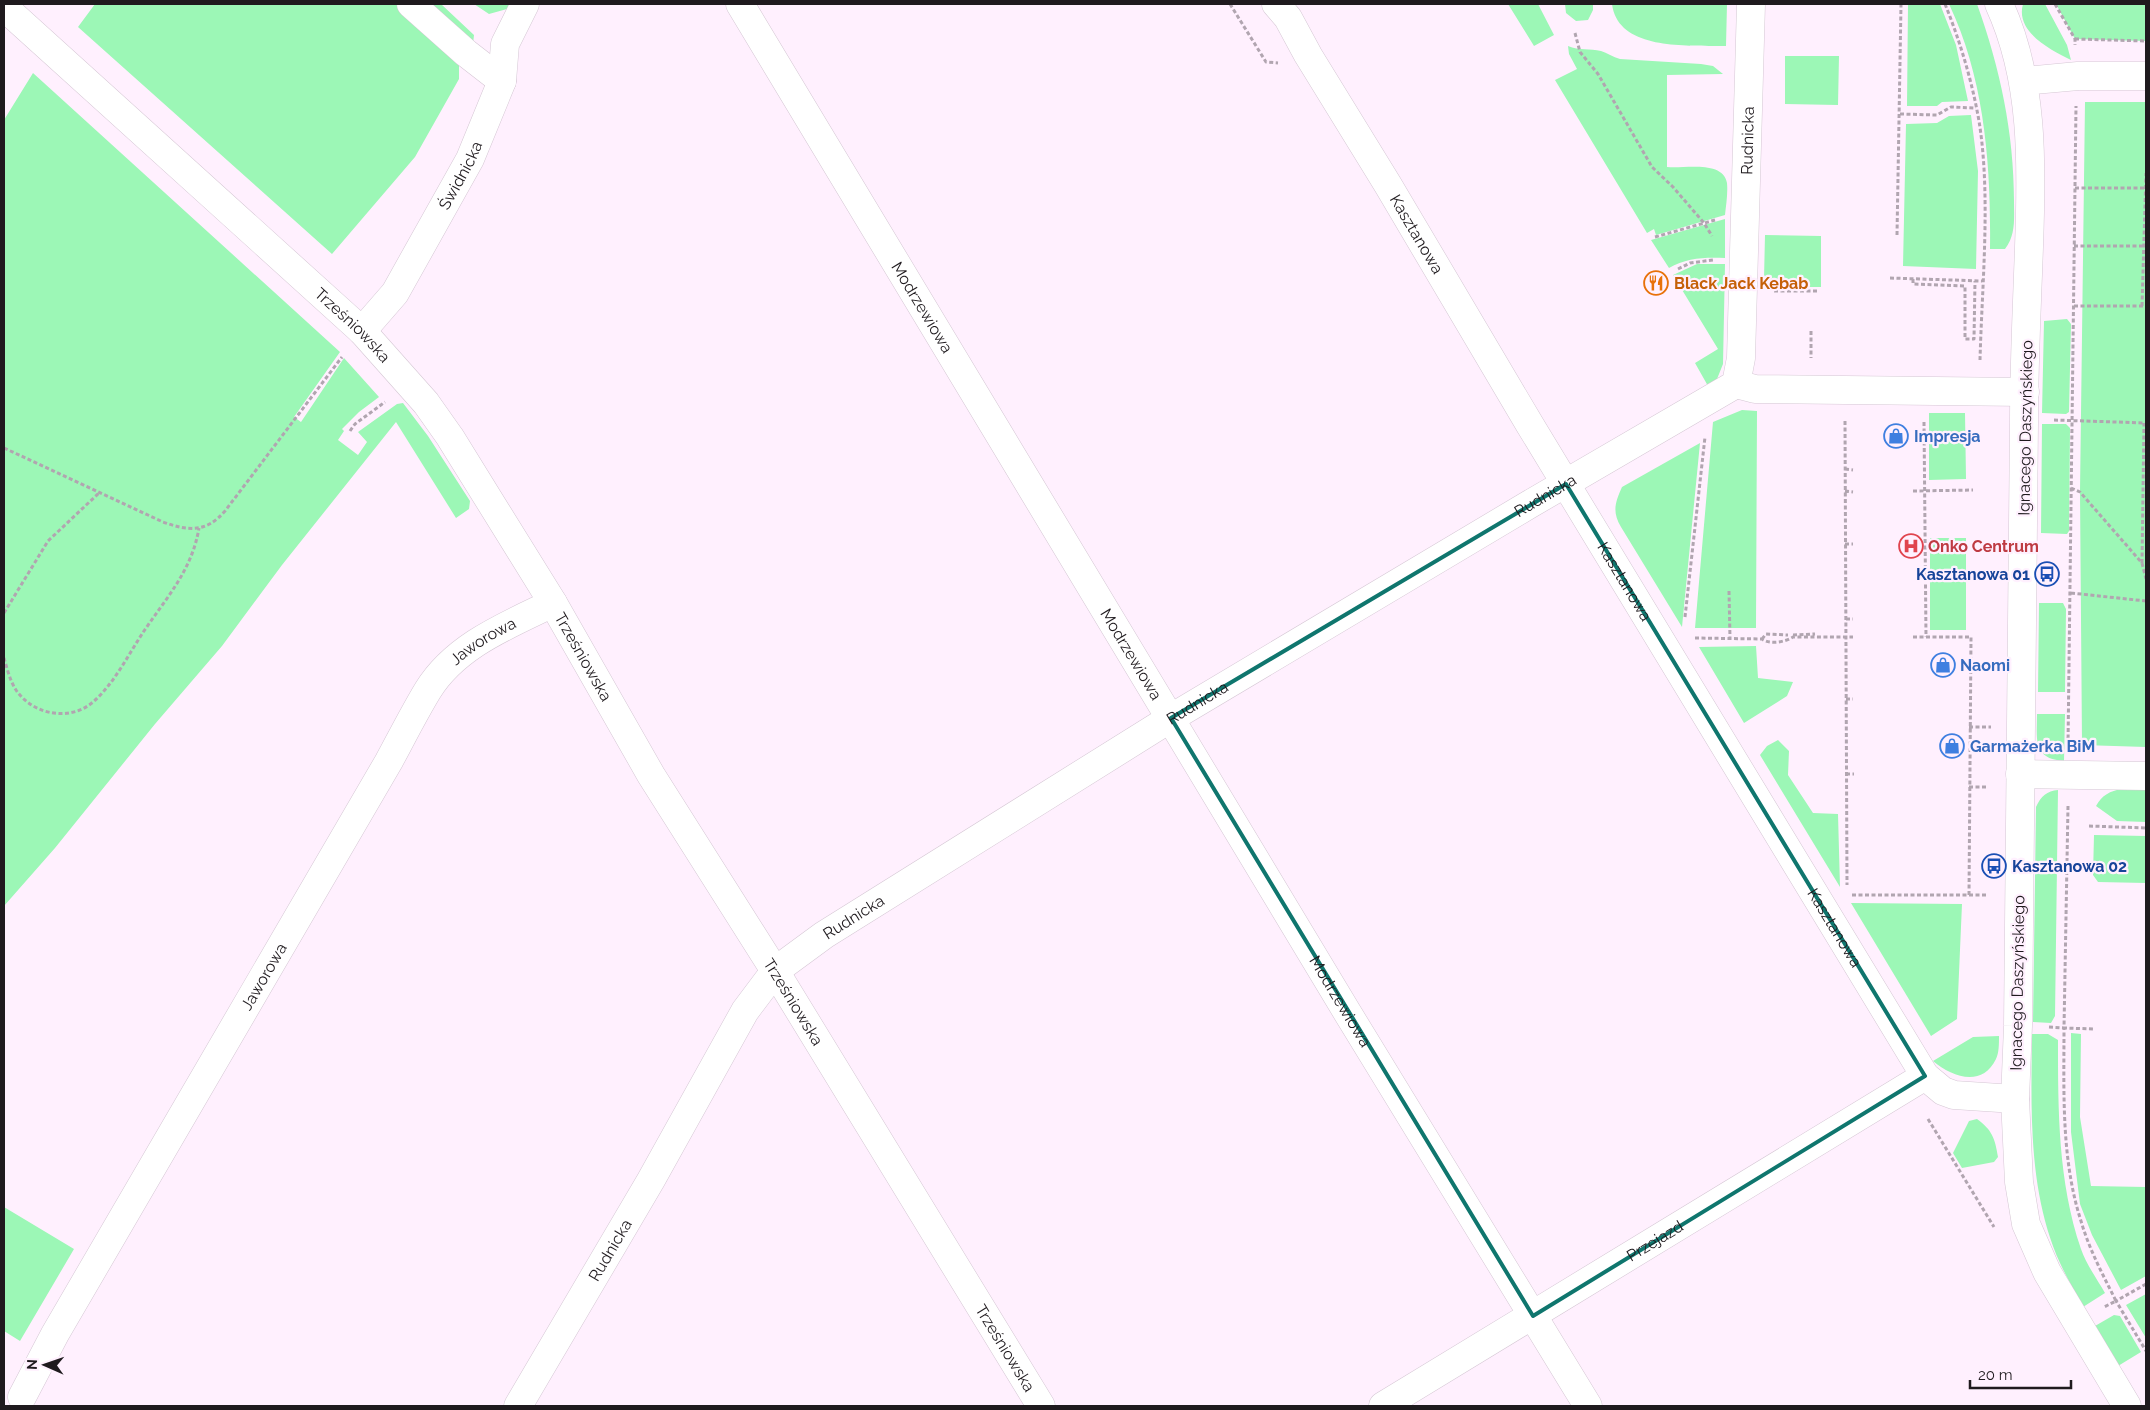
<svg xmlns="http://www.w3.org/2000/svg" width="2150" height="1410" font-family="Raleway,sans-serif">
<rect width="100%" height="100%" fill="#fff0fe"/>
<path fill="#9cf7b6" d="M95 4H441L474 35 473 44 459 64V79L415 157 332 254 78 27Z
M474 4H511L507 9 489 14Z
M1508 4H1538L1554 35 1534 46Z
M1565 4H1593V10L1588 20 1576 21 1566 13Z
M1612 4H1727L1726 46C1691 45 1618 52 1612 4Z
M1908 4H1940L1956 45 1968 101 1942 102 1937 106H1907Z
M1949 4H1977C2000 68 2014 133 2014 201 2014 218 2016 235 2005 249H1990C1991 166 1985 80 1949 4Z
M2023 4H2045L2067 45 2071 60C2051 50 2015 32 2023 4Z
M2056 4H2146V41L2075 39Z
M1568 46C1579 51 1590 48 1601 51 1607 53 1613 57 1620 59L1701 64 1713 66 1723 74 1667 75V167C1684 169 1723 160 1727 183 1728 194 1726 205 1725 215L1656 235 1654 229 1647 233 1555 80 1577 69 1569 54Z
M1785 56H1839L1838 105 1785 104Z
M33 73 340 352 294 417 301 422 344 358 379 397 359 412 342 429 344 431 338 440 358 455 367 442 358 432 397 404 403 403 428 436 470 501 469 509 456 518 396 422 282 565 222 646 155 724 55 848 4 906V120Z
M2085 102H2146V747L2082 745 2080 492Z
M1971 115 1978 171 1976 269 1903 266 1906 124 1937 123 1949 116Z
M1725 219V258C1705 257 1686 258 1669 268L1651 240Z
M1765 235 1821 236V287H1773L1764 279Z
M1697 264H1725L1723 364 1717 379 1708 386 1695 363 1718 349 1673 275Z
M2067 319 2071 324 2069 412 2066 414 2042 413 2044 321Z
M1742 410 1757 411 1756 628H1695L1713 422Z
M1929 413H1965L1966 479 1929 480Z
M2042 424H2066L2070 428 2069 531 2067 534 2041 533Z
M1700 443 1682 627 1621 527C1612 512 1615 503 1622 487Z
M1930 538H1966V630H1930Z
M2039 603H2063L2066 609 2065 692H2038Z
M1756 646 1758 678 1793 682 1787 696 1744 723 1699 647Z
M2037 714H2065L2064 761C2032 759 2037 739 2037 714Z
M1778 740 1789 751 1788 775 1813 813 1838 814 1840 887 1760 755 1767 746Z
M2122 789 2146 790V822L2117 821 2096 806C2102 795 2110 791 2122 789Z
M2058 790 2055 1016 2051 1023 2033 1022 2036 807C2041 796 2047 791 2058 790Z
M2094 835 2146 836V883L2098 882 2093 875Z
M1851 903 1962 904 1957 1019 1931 1036Z
M2071 1033 2081 1034 2080 1117 2091 1186 2146 1187V1276L2121 1290 2092 1235 2080 1204 2071 1132Z
M2032 1034H2048L2058 1040C2058 1111 2058 1181 2081 1249 2086 1264 2097 1279 2105 1293L2083 1307C2075 1292 2067 1278 2060 1263 2028 1192 2031 1110 2032 1034Z
M1999 1036C1999 1044 1999 1053 1996 1059 1982 1088 1952 1077 1933 1061L1973 1037Z
M1977 1119C1992 1130 1995 1138 1998 1157L1994 1162 1962 1168 1953 1153 1969 1121Z
M4 1207 74 1249 20 1341 4 1331Z
M2146 1294V1338L2126 1305Z
M2114 1315 2120 1316 2141 1352 2118 1366 2095 1326Z"/>
<g fill="none" stroke-linecap="round" stroke-linejoin="round">
<g stroke="#d5c7d4" stroke-width="29">
<g id="minor">
<path d="M411 4 466 53 502 81"/>
<path id="s1" d="M740 4 1347 1012 1588 1406"/>
<path id="s2" d="M1276 4 1288 18 1308 55 1388 185 1530 425 1925 1076 1943 1091 1954 1095 2015 1099"/>
<path d="M1999 4C2034 80 2032 165 2029 247 2027 305 2024 364 2024 422 2021 624 2020 825 2018 1026L2015 1099 2019 1182 2026 1224 2047 1272 2127 1406"/>
<path id="s3" d="M4 7 362 331 426 403 450 437 553 603 651 775 775 971 1041 1406"/>
<path d="M2024 81 2078 76H2146"/>
<path id="s4" d="M362 331 395 293 470 159 502 81 505 44 525 4"/>
<path d="M1736 384 1755 389 2025 392"/>
<path d="M2020 774 2146 776"/>
<path id="s5" d="M22 1397 55 1334 389 761C402 737 414 713 428 690 456 645 508 625 553 603"/>
<path id="s6" d="M518 1406 651 1180 745 1011 775 971 824 935 1171 718 1530 504 1736 384 1741 358 1751 4"/>
<path id="s7" d="M1383 1406 1925 1076"/>
</g>
</g>
<path stroke="#b1a5b0" stroke-width="3" stroke-dasharray="4 2.5" stroke-linecap="butt" d="M1230 4 1266 62 1278 63
M1945 4C1960 41 1972 81 1979 121 1991 195 1982 284 1980 360
M2055 4 2075 39V45
M1575 33 1580 52 1598 74 1652 167 1673 187 1704 223 1712 236
M2075 39 2146 41
M1900 114 1937 115 1951 107 1976 108
M2075 188H2146
M1897 235 1901 4
M1655 237 1715 220
M2074 246H2146
M1678 269 1690 263 1713 260
M1890 278 1982 281
M1913 279V284L1965 286V339H1974L1975 281
M1774 291H1819
M2074 306H2146
M2142 306 2146 173
M1811 331V358
M2054 420 2146 423
M1845 421 1847 885
M1924 422 1926 637
M350 431 355 424 385 402
M4 448 163 522C188 531 206 533 225 511L342 357
M1845 469 1853 470
M2071 488 2080 492 2142 563 2146 579
M1845 491 1853 492
M1913 491 1973 490
M1845 544H1853
M2142 563 2144 423
M1729 591 1730 638
M2071 593 2146 601
M4 613 48 541 100 492
M1685 617 1705 437
M1846 619H1853
M1793 635 1815 634
M1913 637H1971L1969 895
M1695 638 1762 639C1770 645 1785 642 1793 637H1853
M1762 639 1766 634 1788 635
M4 658C7 668 10 681 16 690 33 715 70 722 93 702 114 684 128 655 144 631 167 597 192 570 199 528
M1846 699H1853
M1969 727H1991
M2068 745 2076 106
M1846 774H1854
M1969 787H1988
M2068 806 2064 1028 2094 1029
M2089 826 2146 828
M1852 895H1988
M2049 1027 2064 1028C2064 1092 2061 1159 2081 1221 2089 1249 2103 1275 2116 1301L2104 1307
M1928 1119 1994 1227
M2146 1284 2116 1301 2146 1351"/>
<use href="#minor" stroke="#fff" stroke-width="28"/>
</g>
<path fill="none" stroke="#0f766e" stroke-width="4" stroke-linejoin="round" d="M1566 484 1925 1076 1533 1316 1171 718Z"/>
<defs>
<g id="restaurant-ring" transform="scale(1.25)"><circle r="9.5" fill="#fff0fe" stroke="#e8710a" stroke-width="1.5"/><path d="M-5-6h1v4h1v-4h1v4h1v-4h1v5L-1.5 .5V6h-2V.5L-5-1ZM5-6V6H3V1.5H1.5Q1.5-4 5-6Z" fill="#e8710a"/></g>
<g id="shop-ring" transform="scale(1.25)"><circle r="9.5" fill="#fff0fe" stroke="#3f7fe0" stroke-width="1.5"/><path d="M-5-2.5h2.3a2.7 3.5 0 0 1 5.4 0H5L5.5 6h-11ZM-1.5-2.5h3a1.5 2.3 0 0 0-3 0Z" fill="#3f7fe0"/></g>
<g id="hospital-ring" transform="scale(1.25)"><circle r="9.5" fill="#fff0fe" stroke="#e0444e" stroke-width="1.5"/><path d="M-5-5h3v3.5h4V-5h3V5h-3V1.5h-4V5h-3Z" fill="#e0444e"/></g>
<g id="bus-ring" transform="scale(1.25)"><circle r="9.5" fill="#fff0fe" stroke="#1a4fb4" stroke-width="1.5"/><path d="M-5-6H5V4H4V6H2V4H-2V6H-4V4H-5ZM-3.5-4V0h7V-4ZM-3.5 1.2v1.5H-2V1.2ZM2 1.2v1.5H3.5V1.2Z" fill="#1a4fb4"/></g>
</defs>
<g fill-rule="evenodd">
<use href="#restaurant-ring" x="1656" y="283"/>
<use href="#shop-ring" x="1896" y="436"/>
<use href="#hospital-ring" x="1911" y="546"/>
<use href="#bus-ring" x="2047" y="574"/>
<use href="#shop-ring" x="1943" y="665"/>
<use href="#shop-ring" x="1952" y="746"/>
<use href="#bus-ring" x="1994" y="866"/>
</g>
<g text-anchor="middle" stroke-width="4.5" stroke-linejoin="round" paint-order="stroke">
<g font-size="16" fill="#1f1a1e" stroke="#fff0fe">
<text dy="6" stroke="none"><textPath href="#s6" startOffset="1876">Rudnicka</textPath></text>
<text dy="6" stroke="none"><textPath href="#s4" startOffset="185">Świdnicka</textPath></text>
<text dy="6" stroke="none"><textPath href="#s2" startOffset="270">Kasztanowa</textPath></text>
<text dy="6" stroke="none"><textPath href="#s1" startOffset="354">Modrzewiowa</textPath></text>
<text dy="6" stroke="none"><textPath href="#s3" startOffset="472">Trześniowska</textPath></text>
<text transform="translate(2025 428) rotate(-89)" y="6">Ignacego Daszyńskiego</text>
<text dy="6" stroke="none"><textPath href="#s6" startOffset="1411">Rudnicka</textPath></text>
<text dy="6" stroke="none"><textPath href="#s2" startOffset="675">Kasztanowa</textPath></text>
<text dy="6" stroke="none"><textPath href="#s5" startOffset="890">Jaworowa</textPath></text>
<text dy="6" stroke="none"><textPath href="#s1" startOffset="759">Modrzewiowa</textPath></text>
<text dy="6" stroke="none"><textPath href="#s3" startOffset="878">Trześniowska</textPath></text>
<text dy="6" stroke="none"><textPath href="#s6" startOffset="1006">Rudnicka</textPath></text>
<text dy="6" stroke="none"><textPath href="#s6" startOffset="601">Rudnicka</textPath></text>
<text dy="6" stroke="none"><textPath href="#s2" startOffset="1080">Kasztanowa</textPath></text>
<text dy="6" stroke="none"><textPath href="#s5" startOffset="485">Jaworowa</textPath></text>
<text transform="translate(2017 983) rotate(-89)" y="6">Ignacego Daszyńskiego</text>
<text dy="6" stroke="none"><textPath href="#s1" startOffset="1164">Modrzewiowa</textPath></text>
<text dy="6" stroke="none"><textPath href="#s3" startOffset="1282">Trześniowska</textPath></text>
<text dy="6" stroke="none"><textPath href="#s7" startOffset="318">Przejazd</textPath></text>
<text dy="6" stroke="none"><textPath href="#s6" startOffset="181">Rudnicka</textPath></text>
<text dy="6" stroke="none"><textPath href="#s3" startOffset="1688">Trześniowska</textPath></text>
</g>
<g font-size="16" font-weight="bold" fill="#c56008" stroke="#fff0fe" text-anchor="start">
<text x="1674" y="289">Black Jack Kebab</text>
</g>
<g font-size="16" font-weight="bold" fill="#366cbe" stroke="#fff0fe" text-anchor="start">
<text x="1914" y="442">Impresja</text>
<text x="1960" y="671">Naomi</text>
<text x="1970" y="752">Garmażerka BiM</text>
</g>
<g font-size="16" font-weight="bold" fill="#be3a42" stroke="#fff0fe" text-anchor="start">
<text x="1928" y="552">Onko Centrum</text>
</g>
<g font-size="16" font-weight="bold" fill="#164399" stroke="#fff0fe" text-anchor="end">
<text x="2030" y="580">Kasztanowa 01</text>
<text x="2012" y="872" text-anchor="start">Kasztanowa 02</text>
</g>
</g>
<rect width="2150" height="1410" fill="none" stroke="#1f1a1e" stroke-width="10"/>
<g transform="translate(45 1365) rotate(272)" stroke="#fff0fe" stroke-width="4" paint-order="stroke">
<path d="M0-4L9 19L0 12L-9 19Z" fill="#1f1a1e"/>
<text y="-8" font-size="14" font-weight="bold" text-anchor="middle" fill="#1f1a1e">N</text>
</g>
<path d="M1970 1380v8h101v-8" fill="none" stroke="#1f1a1e" stroke-width="2.5"/>
<text x="1978" y="1380" font-size="15" fill="#1f1a1e" stroke="#fff0fe" stroke-width="4" paint-order="stroke">20 m</text>
</svg>
